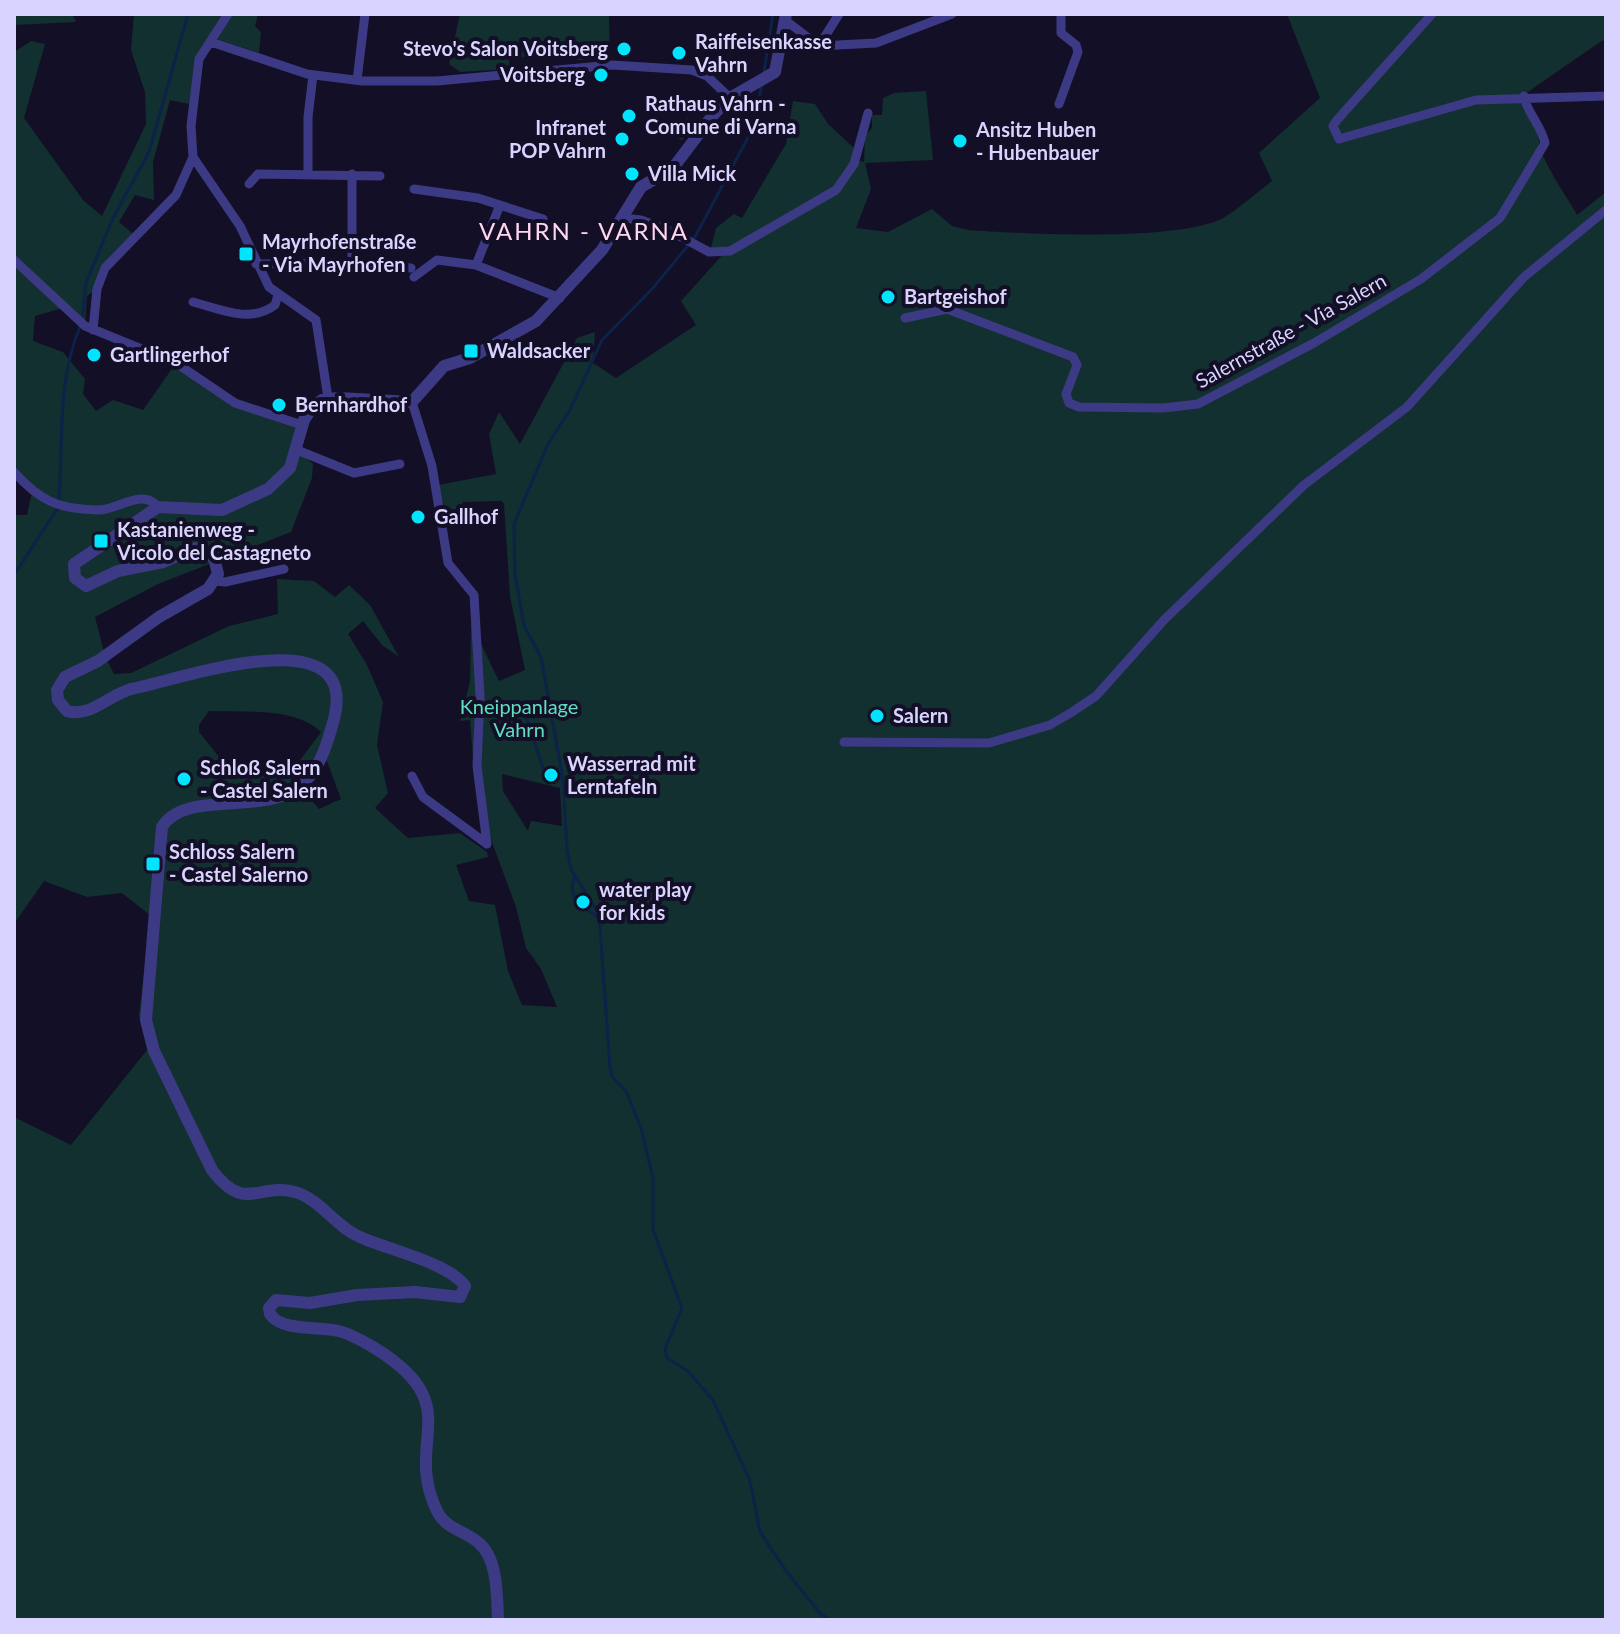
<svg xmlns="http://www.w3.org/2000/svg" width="1620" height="1634" font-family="Lato,sans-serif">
<rect width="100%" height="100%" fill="#130f26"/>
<path fill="#12302f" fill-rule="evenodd" d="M14 14H72L76 22 14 25Z
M134 14H258L255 26 261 32 259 53 220 40 202 46 195 58 189 104 170 100 153 162 154 200 135 195 119 222 137 237 117 252 97 289 87 296 85 326 63 308 35 316 33 341 63 352 85 379 83 394 96 411 113 400 143 410 176 363 235 403 302 425 297 450 313 464 312 478 291 532 158 584 95 617 105 656 114 674 131 673 229 626 278 614 277 579 314 581 335 597 349 585 370 605 399 657 382 645 363 621 348 634 367 665 383 702 377 745 388 793 375 808 408 838 460 833 487 852 488 857 456 865 469 901 495 905 508 971 522 1005 557 1007 541 969 526 948 516 907 493 845 475 783 470 720 460 721 470 682 471 623 499 681 525 670 510 596 504 504 502 501 463 502 460 509 445 510 438 485 496 474 489 434 499 412 520 444 577 338 595 332 593 363 616 378 696 325 681 301 725 252 711 248 716 228 734 214 742 218 786 144 793 101 815 104 828 124 854 148 852 159 864 162 865 136 872 128V115H882L883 98 894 93 926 91 933 160 865 163 871 189 856 228 888 232 932 209 952 226 968 230C1022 234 1178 242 1223 218 1240 208 1256 193 1272 181L1259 153 1320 98 1287 14H1606V46L1603 40 1516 100C1542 115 1534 137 1545 160 1554 179 1567 197 1577 215L1606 192V1620H14V1117L71 1145 147 1050 139 1015 151 916 122 893 87 897 44 881 14 924V515H27L32 492 14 469V52L31 41 45 44 24 118 83 200 102 216 146 124 145 92 131 50ZM209 711C244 713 294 706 321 732L292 771 228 768 199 732V725ZM324 753 341 799 319 809 300 787ZM502 774 560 788 562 826 531 821 528 831 503 791Z
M460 14H638L609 16 610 60H574L570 50 509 59 510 69 460 72 449 64Z
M687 118 698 123 682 140 671 135Z"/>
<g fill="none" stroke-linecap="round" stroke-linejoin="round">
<path stroke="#0c2248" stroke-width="3" d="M764 72 773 14
M762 84 752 130 695 237 653 288 602 340 570 410 548 444 514 524 515 575 524 626 541 657 563 780 567 850 571 869 599 914 610 1067 612 1077 626 1091 641 1128 653 1178V1230L682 1308 665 1349 667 1358 688 1371 713 1400 750 1481 760 1532 786 1571 820 1613 830 1620
M82 320 86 283 113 218 149 152 188 14
M59 501C63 443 57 381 80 327
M14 575 58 508
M526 703 538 709 548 701
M527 711 530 710
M525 714 543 768 563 780
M575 875 572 887 575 901 599 918"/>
<path stroke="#3d3a85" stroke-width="9" d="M228 14 199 59 191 126 193 157 240 226 269 287 316 320 328 398
M1432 14 1337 120 1333 126 1339 139 1476 100 1606 96
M785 20 819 46
M211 42 307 74 362 81H437L612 65 692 70 707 76 730 98
M819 46 876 43 952 14
M819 46 839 14
M357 80 365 14
M1059 104 1078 52 1076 45 1061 33V14
M308 173V117L313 75
M352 174V263
M249 184 258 174 380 176
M414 189 478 198 543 219
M623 218 641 220 670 231 709 252 730 251 836 190 854 164 868 113
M14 260 85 326 176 363 235 403 302 425
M256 264 352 263 411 268
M476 265 560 298
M414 277 437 260 476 265 500 205
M193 302C220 309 250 324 275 305L278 295
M905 318 947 309 1073 357 1077 365 1066 394 1069 403 1079 407 1163 408 1198 404 1314 343 1421 279 1500 218 1545 143C1541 125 1526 111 1524 96
M93 330 97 289 105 268 176 195 193 157
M297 450 354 473 400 464
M14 472C40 501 58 509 98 510 116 511 143 487 158 507
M216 581 225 582 284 569
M844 742 989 743 1050 725 1072 712 1096 696 1164 620 1304 485 1407 407 1524 277 1606 210
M412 776 423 797 487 844 477 766 480 696 474 595 448 563 432 466 412 402"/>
<path stroke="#3d3a85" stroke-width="12" d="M498 1620C497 1598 498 1560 480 1544 467 1531 446 1530 437 1511 402 1439 470 1406 373 1347 363 1341 350 1334 339 1331 320 1326 282 1332 270 1314L269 1308 276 1300 310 1303 357 1295 415 1292 460 1297 465 1286C449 1263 386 1249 360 1237 336 1227 320 1199 295 1192 259 1182 245 1214 212 1170L154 1051 146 1020 162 827C184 790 261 815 298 788 320 771 327 744 334 719 361 613 176 681 131 689 109 695 90 718 67 711L58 700 57 690 65 677 98 661 159 617 208 589 218 574 214 558 196 548 163 562 118 571 86 586 75 578 74 564 158 507 222 510 268 489 290 468 304 420 313 406 322 400 338 398 412 402 444 366 470 358 536 321 602 250 641 187 673 168 713 115 730 98 775 72 786 14"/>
</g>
<g fill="#00e5ff" stroke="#130f26" stroke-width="3">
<circle cx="624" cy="49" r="8"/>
<circle cx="679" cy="53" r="8"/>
<circle cx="601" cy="75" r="8"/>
<circle cx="629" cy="116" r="8"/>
<circle cx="622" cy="139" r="8"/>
<circle cx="960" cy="141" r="8"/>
<circle cx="632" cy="174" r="8"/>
<rect x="238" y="246" width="16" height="16" rx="4"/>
<circle cx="888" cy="297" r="8"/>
<rect x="463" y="343" width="16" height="16" rx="4"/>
<circle cx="94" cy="355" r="8"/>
<circle cx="279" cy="405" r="8"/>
<circle cx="418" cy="517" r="8"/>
<rect x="93" y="533" width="16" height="16" rx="4"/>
<circle cx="877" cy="716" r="8"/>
<circle cx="551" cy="775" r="8"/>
<circle cx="184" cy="779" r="8"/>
<rect x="145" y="856" width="16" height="16" rx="4"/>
<circle cx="583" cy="902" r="8"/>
</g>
<g text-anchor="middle" stroke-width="8" stroke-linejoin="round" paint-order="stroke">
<g font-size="20" font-weight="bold" fill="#d9d4ff" stroke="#130f26" text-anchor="start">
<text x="695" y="49">Raiffeisenkasse<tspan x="695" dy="23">Vahrn</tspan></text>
<text x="608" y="56" text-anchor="end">Stevo's Salon Voitsberg</text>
<text x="585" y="82" text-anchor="end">Voitsberg</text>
<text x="645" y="111">Rathaus Vahrn -<tspan x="645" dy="23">Comune di Varna</tspan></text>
<text x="606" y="135" text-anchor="end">Infranet<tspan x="606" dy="23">POP Vahrn</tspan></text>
<text x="976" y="137">Ansitz Huben<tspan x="976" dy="23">- Hubenbauer</tspan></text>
<text x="648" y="181">Villa Mick</text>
<text x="262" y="249">Mayrhofenstraße<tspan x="262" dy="23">- Via Mayrhofen</tspan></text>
<text x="904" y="304">Bartgeishof</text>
<text x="487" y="358">Waldsacker</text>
<text x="110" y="362">Gartlingerhof</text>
<text x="295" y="412">Bernhardhof</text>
<text x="434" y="524">Gallhof</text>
<text x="117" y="537">Kastanienweg -<tspan x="117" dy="23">Vicolo del Castagneto</tspan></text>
<text x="893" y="723">Salern</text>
<text x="567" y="771">Wasserrad mit<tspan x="567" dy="23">Lerntafeln</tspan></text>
<text x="200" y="775">Schloß Salern<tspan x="200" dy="23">- Castel Salern</tspan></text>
<text x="169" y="859">Schloss Salern<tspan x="169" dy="23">- Castel Salerno</tspan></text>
<text x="599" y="897">water play<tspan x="599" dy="23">for kids</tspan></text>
</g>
<g font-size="20" fill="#d9d4ff" stroke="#130f26">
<text transform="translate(1291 331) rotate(-29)" y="7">Salernstraße - Via Salern</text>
</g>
<g font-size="20" fill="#5fe0c0" stroke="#130f26">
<text x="519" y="714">Kneippanlage<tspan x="519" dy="23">Vahrn</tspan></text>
</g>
<g font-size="24" letter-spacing="2" fill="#ffd6f0" stroke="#130f26">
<text x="584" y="240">VAHRN - VARNA</text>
</g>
</g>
<rect width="1620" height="1634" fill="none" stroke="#d9d4ff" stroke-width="32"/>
</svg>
